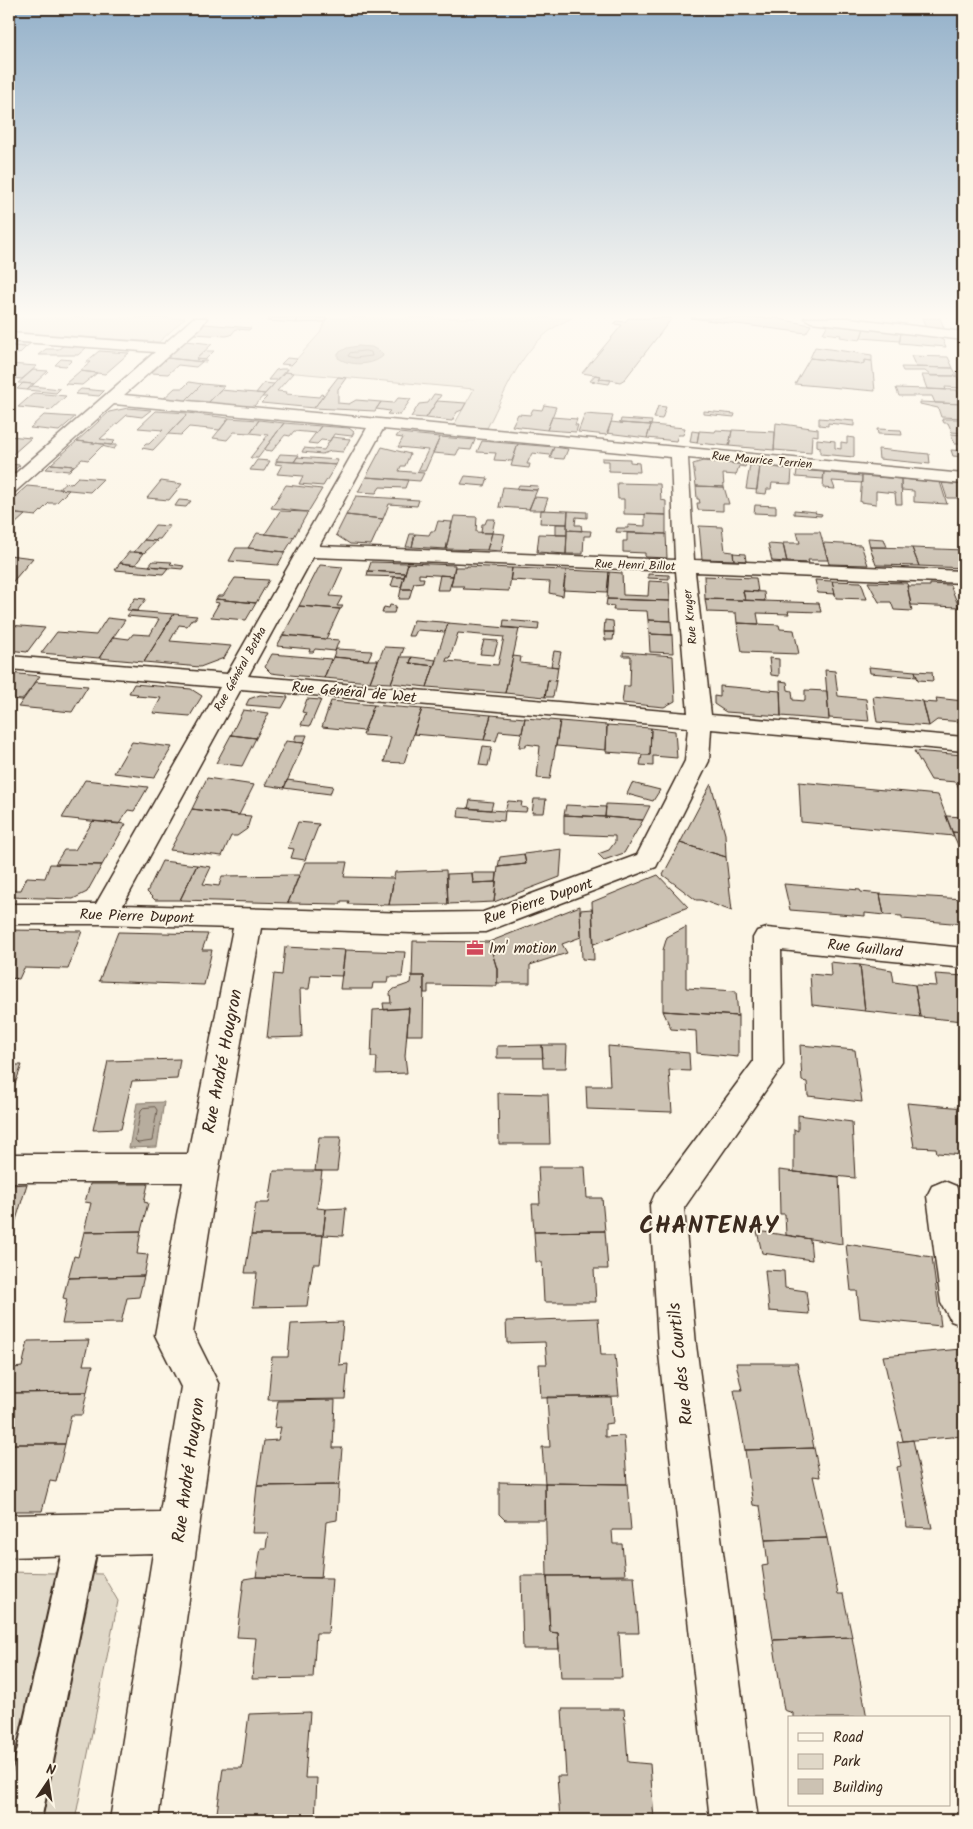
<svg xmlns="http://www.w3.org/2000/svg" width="973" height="1829" font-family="Kalam,sans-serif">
<rect width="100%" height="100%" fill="#fcf5e5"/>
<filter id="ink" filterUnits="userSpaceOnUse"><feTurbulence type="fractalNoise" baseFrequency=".02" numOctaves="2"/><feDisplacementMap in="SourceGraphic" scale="10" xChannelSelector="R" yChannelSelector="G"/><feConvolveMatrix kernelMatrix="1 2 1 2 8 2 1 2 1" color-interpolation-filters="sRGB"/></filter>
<g filter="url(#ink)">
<path fill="#e0d8c8" stroke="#8e8173" d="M9 318H185L159 342 9 332Z
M327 318H572C523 339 510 384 487 428L454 425 474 389 285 372 320 333Z
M9 1572 102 1574 118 1601 75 1820H9Z"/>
<path fill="#b7ad9e" stroke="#85796b" d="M358 346 372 347 382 353 383 356C372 366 350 366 338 358V353L347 348Z
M164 1102 157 1147 129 1148 137 1103Z"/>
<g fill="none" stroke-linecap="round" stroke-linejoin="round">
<path stroke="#6d5e51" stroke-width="1" d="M365 351 371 352 372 356 355 358 348 356 350 353Z
M155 1107 157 1110 152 1141 138 1143 135 1140 141 1110 143 1108Z"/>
</g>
<path fill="#ccc2b3" stroke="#3b2a1e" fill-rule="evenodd" d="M268 318H298L296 323 267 321Z
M298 318H327L325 322 296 323Z
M628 318H672L625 379 620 382 611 380 599 379 601 376 582 373 622 325 614 324 617 321 625 322Z
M691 318H774L811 325 806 333Z
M922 318H940L944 328 938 330 926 328Z
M205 324 251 328 249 330 236 329 231 335 226 336 194 334Z
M828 324 864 328 860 340 840 337 841 335 823 333Z
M864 328 901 332 900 341 861 338Z
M901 333 933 336 943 340 946 347 899 343Z
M9 341 18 342 12 346 26 347 19 354 9 353Z
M186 341 212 344 196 359 207 360 206 362 167 358Z
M18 342 31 343 26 347 12 346Z
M64 345 87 347 78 355H38L46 349H59Z
M815 347 872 355V361L864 360V364L810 358Z
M99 351 129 353 105 374 80 371 91 362H86Z
M205 351H214L205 360 196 359Z
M911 356 948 357 953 368 916 367Z
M167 358 202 362 196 367 178 365 168 374 151 373Z
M287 358 297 359 291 365 281 364Z
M810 358 864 364V360L872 361 875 391 795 384Z
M61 359 72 360 66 366 55 365Z
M9 364 37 366 22 379 9 378Z
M901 367 953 368 957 376H931L925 371H903Z
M281 369H287L277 380H268L276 370Z
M33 370 48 371 34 384 18 383Z
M80 371 97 373 82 385 65 384Z
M285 372 293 373 277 391 287 392 286 394 319 397 321 394 324 395 314 408 261 403 267 397H262Z
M595 375 601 376 599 379 611 380 609 384 590 381Z
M922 375 957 376 962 388 945 387 946 390 927 389Z
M338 377 346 378 338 389V403L349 404 356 400 381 402 375 411 314 408Z
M189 382 202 384 185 401 163 399 175 388H183Z
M23 383 34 384 27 390 17 389Z
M264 383 274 384 265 394 256 393Z
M202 384 224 386 208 403 185 401Z
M32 386 60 389 56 393 27 390Z
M896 388 957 390 960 397H964V404L935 403 932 396H899Z
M81 389 104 391 99 396 75 394Z
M220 390 256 393 265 394 253 407 208 403Z
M34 393 66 396 51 410 18 407Z
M434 394 441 395 426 418 411 417 419 404 428 403Z
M398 398 411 399 400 415 387 414 390 411 376 409 381 402 394 403Z
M437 401 466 403 462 410 457 412 452 421 426 418Z
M920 402 964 404V418L941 417 938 408 920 404Z
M544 405 556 407 547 430 512 426 518 414 530 415 533 409 542 410Z
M658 406 666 407 662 419 654 418Z
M128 408 151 410 142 417 127 415 100 439 115 441 111 445 77 441 109 412Z
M156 411 188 413 153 450 142 448 146 444H149L163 430 138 428Z
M704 411 735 414 734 417 704 414Z
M188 413 229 418 220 430 189 427 181 435 168 434Z
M585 414 613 416 607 435 578 432Z
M44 415 75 417 59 431 30 428Z
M552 417 577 419 575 425H578L576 432 547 430Z
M229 418 259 420 250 433 234 432 227 440 213 438Z
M819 418 854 421V426L828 423V426L819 425Z
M621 419 652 421 651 425 620 423Z
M942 419H964V433L952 432 948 423H944Z
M259 420 284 423 258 458H250L268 435 250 433Z
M611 422 620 423 651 425 647 438 607 433Z
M284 423 321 426 316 433 294 431 290 436 285 435 272 451 264 450Z
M776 423 818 429V436L812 435 811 453 774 450Z
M651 425 685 428 683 435H678L676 441 647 438Z
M321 426 349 428 354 432 352 436 334 434 330 441 321 440 317 444 308 443Z
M877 429 901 430 902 435 878 434Z
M716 430 732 431 729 446 697 443 699 431 715 432Z
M732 430 775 432 774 450 729 446Z
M692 431 699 432 697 443 690 442Z
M399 433 440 437 425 471H418L428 450 398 447 403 438 396 437Z
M951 434 964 435V451H960L959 448 963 449 961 444H955Z
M9 436 31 438 13 454H9Z
M332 437 350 439 343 452 331 451 322 454 302 452 304 448 324 450Z
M440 437 475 440 471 450 459 449 456 455 433 453Z
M847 437 854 438V457L820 454V447L817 446V439L835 441V448L841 449V442L847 443Z
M77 441 111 445H117L114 449 102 446 88 460 82 459 74 466 51 464Z
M482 441 518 444 512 461 494 460 496 453 477 452Z
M518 444 554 447 550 455 532 453 527 464H530L529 468 511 466Z
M382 447 410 454 405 466H401L399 471 424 473 420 481 366 477Z
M554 447 568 449 564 459 550 458Z
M878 449 929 454 930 464 879 459Z
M951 450 964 451V457L953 456Z
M280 454 299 455 294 462 276 461Z
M297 457 338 460 336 465 294 462Z
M602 458 630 459V462L639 463 640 472 609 471V461H602Z
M257 460 270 461 264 471 250 470Z
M277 461 294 462 336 465 323 486 299 484 303 476 277 474 282 465 275 464Z
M703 461 746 465 745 467 739 466 736 475 723 474 724 487 696 486 693 464Z
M9 464 20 465 9 475Z
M51 464 74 466 69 471 46 469Z
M750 465 760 466 757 490 746 489Z
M760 466 792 469 791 484 772 483 771 489H767L766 494 756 493Z
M797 470 824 472 823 479 796 477Z
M824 472 862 476V483L832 481 835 489 823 488Z
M465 476 488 478 485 486 461 484Z
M862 476 901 479 902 504H896L895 493 876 491V504L860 502Z
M78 477 103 479 90 492 59 489 64 483 71 484Z
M366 477 408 480 405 488 380 487 376 493 358 492Z
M901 479 940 482 947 504 914 502V491L901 490Z
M161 481 182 484 169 500 147 498Z
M617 483 660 484 661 500 666 501V515L624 514V499H618Z
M942 483 964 485V502L957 498H947Z
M286 485 322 489 308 512 271 508Z
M519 485 538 486 537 490 517 489Z
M27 486 59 489 69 490 56 503H49L36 516 9 513V502Z
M696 486 724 487 729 504H723V511L698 510 697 503H700L699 499H697Z
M503 487 537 490 529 509 499 507Z
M356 496 419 500 417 506 389 504 383 519 346 515Z
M534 497 548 498 544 510H529Z
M179 500 191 501 186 507 175 506Z
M755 505 776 506V514L754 513Z
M541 510 568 511 567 524 540 523Z
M794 510 816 512 815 513 822 514 821 516 794 514Z
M280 511 308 512 294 537 265 534Z
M568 511 587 512V518L576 517 575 525H581L582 531 567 530Z
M9 513 25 515 14 525H9Z
M645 514 666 515V534L616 532 617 528H628V525L645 526Z
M346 515 383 519 371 545 350 544 336 535Z
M454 516 477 517 476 532 492 533 487 550 446 549Z
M487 519H495L492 533H481L482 524H485Z
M438 521 452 522 446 549 412 547 415 534 429 535 431 531H435Z
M556 524H567V535H556Z
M155 525 170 526 160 539H157L155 541 144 540Z
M699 526 722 527 725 551 733 552 734 560 702 559Z
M567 530 591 531 590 536H584L583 554H566Z
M797 532H820L828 560H808L809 563 787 562 783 543H800Z
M257 533 265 534 294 537 285 552 248 548Z
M492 533 505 534 501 551 487 550Z
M627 533 666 534 667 558 645 557V553L623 552V541H627Z
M410 534H415L412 547H406Z
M539 534 567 535 566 554 537 552Z
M868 538 884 539 887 547H870Z
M144 540 157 541 144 553 134 552Z
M823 543 861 545 868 565 829 564Z
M768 544 783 545 787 562 772 561Z
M870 547 912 548 919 566 876 565Z
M236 548H248L285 552 278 565 229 561Z
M912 548 964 550V568L919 566Z
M129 552H134L144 553 135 565 120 563Z
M733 553 745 554 746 561 734 560Z
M9 555 33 558 9 586Z
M153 561 172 562 170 564 184 566 182 569 149 566Z
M371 562 408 563 405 573 368 571Z
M120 563 149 566 168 568 163 574 115 570Z
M408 563 455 565 453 576 419 574V578H424L423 582 414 583 412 589H401Z
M320 565 343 567 330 596 342 597 337 606H343L341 609 299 606Z
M467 566 512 568 509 591 463 589 464 586H451L455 567H467Z
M512 568 566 570 563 596 549 593 550 582 510 580Z
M566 570 609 572 607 592 563 590Z
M368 571 405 573 404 577 367 576Z
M609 572 622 573 623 595 648 596 649 581 669 582 670 601 607 599Z
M648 574 669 575V579L648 578Z
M440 575 453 576 449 590H437Z
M704 576 756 578 758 592 743 591 745 600 705 599Z
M394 577H404L401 587 391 586Z
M235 578 269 580 256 603 216 599 218 596H223Z
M815 580 832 581 835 594 818 593Z
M832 581 861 582 867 599 836 598Z
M868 582 907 583 912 611 894 610 891 602H879Z
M930 584 950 585 959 607 911 605 907 586H930Z
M956 585H964V604H963Z
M401 589H412L409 599H399Z
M743 591 764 592 765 601 745 600Z
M135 598 146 599 137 611 127 610Z
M216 599 256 603 246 620 211 617 219 603 214 602Z
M607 599 670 601 671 621 648 620 647 611 613 610 614 606 606 605Z
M705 599 819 603 821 612 788 611 789 614 757 613 759 624 737 623 736 613 707 612Z
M390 605 396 606 394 613H382L384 607 389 608Z
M299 606 340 609 326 639 283 635Z
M131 611 174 614 144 662 99 658 113 637 129 639 133 634 150 635 159 619 127 616Z
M174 614 197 616 195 619H192L187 626 179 625 170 641 231 646 224 658 200 667 144 662Z
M107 618 125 620 99 658 41 653 57 632 96 635Z
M414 620 442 622 448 623 445 632 417 630 414 636H408Z
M504 620 539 623 538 630 503 627Z
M605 620 613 621 614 632H604Z
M648 620 671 621 672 635 649 634Z
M448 623 519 629 505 693 427 687ZM458 633 504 637 498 665 446 661 447 658H450Z
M737 623 779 625 780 629 794 630 799 654 742 652Z
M9 625 45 628 27 652 9 650Z
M604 632H614L613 640H605Z
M649 634 672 635 673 653 650 652Z
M283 635 326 639 339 640 335 651 315 649 313 652H309L310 649 277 646Z
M484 640 498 641 494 655 480 654Z
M384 647 404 648 391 683 370 682Z
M336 649 372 651 368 660 333 657Z
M554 651 561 652 558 667 551 666Z
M623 652 673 656 675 701 664 707 622 703 624 686H630L631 656H623Z
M272 654 331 659 324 678 279 674 271 673 265 667Z
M513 656 521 657 520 663 558 667 556 681 548 680 545 697 505 693Z
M333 657 368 660H378L370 682 324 678Z
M401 657H412L410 663 434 666 427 687 391 683Z
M412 657 436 660 434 666 410 663Z
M769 658 779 659V676L771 675Z
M869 667 915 671 917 677 870 673Z
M825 670 835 671 838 696 866 699 869 721 829 718Z
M915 671 932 672 933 681 918 680Z
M9 673 40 676 22 700 9 699Z
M548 680 556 681 553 697H545Z
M780 681 787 682 788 690 792 691 793 700 805 701V690L827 691 829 720 781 716Z
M36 682 88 686 72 712 18 707Z
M134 684 191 689 202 696 190 716 153 713 161 698 136 696 138 694 129 693Z
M720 686 780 691 781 716 726 712 714 704V696L720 697Z
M260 695 288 697 282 708 246 705 249 699Z
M873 696 923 701 929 726 877 722Z
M936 698 963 701 964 722 937 720 929 726 923 702 937 703Z
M307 699 321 700 310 726 301 725 306 713 302 712Z
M331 701 374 705 364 731 322 727Z
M374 705 422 709 404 763 384 762 391 737 363 735Z
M422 709 491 715 484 740 413 734Z
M243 710 269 713 256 738 231 735Z
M491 715 525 718 522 733 499 731 496 741 484 740Z
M525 718 560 721 550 779 537 778 540 746 526 744V747H519Z
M560 721 607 725 606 750 556 746Z
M607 725 651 728 650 755 606 752Z
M651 728 675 731 677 758 653 756V766L640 765 642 755H650Z
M231 735 256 738 242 766 216 763Z
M296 735H307L304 743 294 742Z
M286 741 304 743 284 788 265 785Z
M132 742 172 747 154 778 114 773Z
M483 746 492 747 488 766 479 765Z
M914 751 964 755V788H959L956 782 931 780Z
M207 778 254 785 239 815 192 809Z
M85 780 148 787 134 811 128 810 119 824 62 818Z
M287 780 333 786 330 794 284 788Z
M799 782 938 795 954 836 801 822Z
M632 783 660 790 653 801 627 794Z
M711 784 725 834 726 857 680 843Z
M534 799H546L544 813H532Z
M470 800 493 802 491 810 468 808Z
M508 801 522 802 521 807 527 808 526 812 505 811Z
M606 804 650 806 643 820 605 817Z
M566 805 606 807 605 817 564 815Z
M459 808 505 811 504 821 458 817Z
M192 809 239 815 251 816 247 829 237 836H231L222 856 170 850Z
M564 815 605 817 643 820 624 853 604 860 598 854 609 850 615 842V836L564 834Z
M946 816 964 817V833L952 832Z
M93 821 126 824 102 865 55 864 64 850H75Z
M298 822 319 824 305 860 291 858 294 849 288 848Z
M952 832 964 833V845H958Z
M680 843 726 857 732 911 701 900H696L663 875Z
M562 849 560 877 494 902 498 867 526 864 524 854Z
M524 854 526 864 498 867 500 857Z
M162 861 197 865 180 900H155L147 892Z
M305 862H347L344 877 394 878 389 905 348 904 349 901H341V904L288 903Z
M50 864 102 865 87 892 73 899 9 897 12 890H21L27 877 45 878Z
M197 865 211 867 203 884 219 886 222 876 299 875 288 903 180 900Z
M446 870 448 904 389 905 395 872Z
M472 873 473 883 496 882 494 902 448 904 447 874Z
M472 873H497L496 882 473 883Z
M658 875 688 907 594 944 592 902Z
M784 884 860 890 861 892 880 894 884 915 865 913V916L790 910Z
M880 894 964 899V924L902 919V916L884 915Z
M580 906 581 937 562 944 567 953 530 965V983H497V969L489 942Z
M592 909 594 960 582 959 580 910Z
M686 927V988L736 991 738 1016 663 1011V950L667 937Z
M9 930 82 931 68 969 24 968 19 979 9 978Z
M118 932 208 934 202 950H212L204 985 99 981Z
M413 941 489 942 497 969V986L428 985V993H424V976H412Z
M285 947 345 950 342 976 311 975 309 989H300L302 1037 267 1038 274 974 282 975Z
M345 950 405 952 402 977H388L387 983H373L372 989H340Z
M830 962 860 965 865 1011 812 1005 810 974 831 976Z
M860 965 892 970 894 982 915 985 920 1017 865 1011Z
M935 974 964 976V1021L920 1017 915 985 937 986Z
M412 976H424L423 1035H407L409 1008 384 1010 383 1003H391L390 993 394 989 411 983Z
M409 1008 405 1056 407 1073 376 1074 377 1057H371L373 1010Z
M663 1011 738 1016V1057L697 1053 696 1031 671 1029Z
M542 1045H567L566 1068H543Z
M542 1045 543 1058H497V1046Z
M800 1045 855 1050 862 1102 808 1096 807 1082 802 1081Z
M608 1046 689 1053 690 1071 669 1070 672 1112 587 1109 586 1086H610Z
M180 1059 177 1079 132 1081 121 1129 93 1130 108 1061Z
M9 1065H22L12 1092H9Z
M498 1093 548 1094 550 1144H499Z
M907 1103 964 1108V1155L937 1153 936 1148 914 1147Z
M798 1115 852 1122 855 1178 794 1172V1129L798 1131Z
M319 1137H341L337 1171H315Z
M538 1167H585L587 1198H602L605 1231 534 1232 532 1204H540Z
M779 1170 839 1177 842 1244 786 1235 785 1214H780Z
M274 1171H322L317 1208 326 1209 323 1235H251L256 1203H269Z
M27 1184 9 1243V1185Z
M90 1184H148L144 1202 148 1203 141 1231 84 1232 91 1203 85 1202Z
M958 1184 964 1185V1221Z
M346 1208 343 1236 323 1235 326 1209Z
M141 1231 137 1254 148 1255 144 1276 68 1278 74 1256 78 1257 84 1232Z
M605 1231 608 1269H594L596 1302H544L542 1262H536L534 1232Z
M757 1231 810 1239 812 1260 762 1253Z
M251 1235H323L320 1264H313L307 1306 253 1307 257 1273H245Z
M846 1244 932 1257 941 1326 860 1318 857 1291H851Z
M765 1270 784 1271 785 1288 806 1291 809 1314 769 1311Z
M144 1276 139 1297 127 1298 121 1323 62 1324 67 1299 63 1298 68 1278Z
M598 1318 601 1355H615L619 1396 541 1398 539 1364H547L545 1342 507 1343 506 1321Z
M343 1322 339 1365 348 1364 345 1399 268 1400 272 1357H288L291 1324Z
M89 1340 83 1365H93L87 1392 9 1393 14 1368 22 1367 28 1341Z
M961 1349H964V1436L903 1441 883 1356Z
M736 1363H797L814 1448 745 1450 734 1390H742Z
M87 1392 82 1415H71L65 1444H9V1393Z
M547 1397H611L613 1423 605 1424V1437L624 1436 627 1484 545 1483 542 1447H550Z
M335 1400 333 1448H342L339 1485 257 1486 264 1441 278 1440 281 1427 274 1428 278 1401Z
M913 1440 932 1528 907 1527 897 1467 901 1466 897 1442Z
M9 1444H65L56 1482 50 1481 42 1511H9Z
M814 1448 820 1477 813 1476 827 1538 765 1540 760 1506 753 1505 745 1450Z
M499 1482 545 1483V1520H505L499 1514Z
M545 1483 627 1484 631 1530H612L613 1544H622L625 1575 547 1576Z
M339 1485 337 1520 326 1522 321 1578 256 1577 261 1548H266L268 1533H252L257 1486Z
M827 1538 838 1594H843L852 1637 773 1640 762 1566 768 1565 765 1540Z
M521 1576H547L550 1632 558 1633 559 1649H523Z
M547 1576H634L639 1633H619L622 1678H561L558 1633 550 1632Z
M256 1577 332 1578 328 1633H316L313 1678 252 1679 256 1638 237 1637 244 1579Z
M852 1637 867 1718H793V1713L784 1710 773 1640Z
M562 1709H624L628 1762 650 1764 654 1820H560L557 1776H566Z
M310 1712 305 1778H317L315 1820H216L223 1768H242L249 1714Z"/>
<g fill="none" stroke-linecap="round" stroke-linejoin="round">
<g stroke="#3b2a1e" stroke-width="4">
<path id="lane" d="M83 1517 95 1522 100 1534 41 1820H9V1787L66 1534 71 1522Z"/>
</g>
<g stroke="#3b2a1e" stroke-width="3">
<path id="street" d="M193 318H207L201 327 124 395 964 474V484L688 458 694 560 964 571V583L695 572 711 715 964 737V751L711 729 709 761 656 867 485 932 412 933 261 928 219 1168 193 1333 219 1385 158 1820H110L153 1553 9 1557V1515L160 1512 181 1387 155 1335 183 1182H9V1154H188L233 928 104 924H9V904H96L220 687 9 669V656L227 674 367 428 114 404 15 492 9 493V479L155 352 9 341V333L164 344ZM383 429 671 457 675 560 319 546ZM313 557 676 571 688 713 248 676ZM241 689 688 727 685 761 637 855 483 912 412 913 123 905Z
M804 318H849L964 332V340L811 322Z
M767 928 964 948V968L781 950 783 1065 684 1208 696 1345 758 1820H710L658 1345 650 1205 655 1194 753 1062V938L757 931Z
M944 1181 956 1186 961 1196 964 1218V1326L951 1321 941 1303 927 1196 932 1186Z"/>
</g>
<use href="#lane" fill="#fcf5e5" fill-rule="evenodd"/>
<use href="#street" fill="#fcf5e5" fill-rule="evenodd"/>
</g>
</g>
<linearGradient id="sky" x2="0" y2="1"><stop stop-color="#94b1ca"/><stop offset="0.55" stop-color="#fefaf3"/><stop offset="1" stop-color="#fefaf3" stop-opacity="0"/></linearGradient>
<rect width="973" height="574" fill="url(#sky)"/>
<defs>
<g id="office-bare" transform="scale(1.35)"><path d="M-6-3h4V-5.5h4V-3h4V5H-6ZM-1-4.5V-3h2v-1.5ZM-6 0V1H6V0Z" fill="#d1495b" stroke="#fcf5e5" stroke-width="2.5" paint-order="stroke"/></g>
</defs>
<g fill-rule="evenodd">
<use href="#office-bare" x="475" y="948"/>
</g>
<g text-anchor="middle" stroke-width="4" stroke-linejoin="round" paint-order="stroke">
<g font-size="12" fill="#3b2a1e" stroke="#fcf5e5">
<text transform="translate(762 460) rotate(5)" y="4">Rue Maurice Terrien</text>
<text transform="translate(635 565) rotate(2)" y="4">Rue Henri Billot</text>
<text transform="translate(690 617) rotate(-96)" y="4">Rue Kruger</text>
<text transform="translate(240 669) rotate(-61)" y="4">Rue Général Botha</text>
</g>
<g font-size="15" fill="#3b2a1e" stroke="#fcf5e5">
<text transform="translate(354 692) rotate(5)" y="5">Rue Général de Wet</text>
<text transform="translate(538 901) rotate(-19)" y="5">Rue Pierre Dupont</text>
<text transform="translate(137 916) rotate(2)" y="5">Rue Pierre Dupont</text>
<text transform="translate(865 948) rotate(6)" y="5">Rue Guillard</text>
</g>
<g font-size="15" fill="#3b2a1e" stroke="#fcf5e5" text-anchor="start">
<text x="489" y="953">Im' motion</text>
</g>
<g font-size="18" fill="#3b2a1e" stroke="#fcf5e5">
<text transform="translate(222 1061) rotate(-79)" y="6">Rue André Hougron</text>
<text transform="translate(680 1364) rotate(-96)" y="6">Rue des Courtils</text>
<text transform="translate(188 1470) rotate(-82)" y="6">Rue André Hougron</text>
</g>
<g font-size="24" font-weight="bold" letter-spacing="1" fill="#3b2a1e" stroke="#fcf5e5">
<text x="709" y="1233">CHANTENAY</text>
</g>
</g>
<rect width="973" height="1829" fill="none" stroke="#fcf5e5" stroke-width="30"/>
<rect x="15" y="15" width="943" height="1799" fill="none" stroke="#3b2a1e" stroke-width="2" filter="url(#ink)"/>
<rect x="788" y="1716" width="162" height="90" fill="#fcf5e5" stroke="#afa495"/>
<rect x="798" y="1733" width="25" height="8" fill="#fcf5e5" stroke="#afa495"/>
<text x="833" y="1742" font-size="15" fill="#3b2a1e">Road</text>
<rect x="798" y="1754" width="25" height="15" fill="#e0d8c8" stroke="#afa495"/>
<text x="833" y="1766" font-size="15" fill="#3b2a1e">Park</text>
<rect x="798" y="1779" width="25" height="15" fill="#ccc2b3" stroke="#afa495"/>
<text x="833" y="1792" font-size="15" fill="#3b2a1e">Building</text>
<g transform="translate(48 1782) rotate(13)" stroke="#fcf5e5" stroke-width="4" paint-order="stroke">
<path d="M0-4L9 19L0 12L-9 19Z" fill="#3b2a1e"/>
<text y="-8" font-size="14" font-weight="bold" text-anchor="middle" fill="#3b2a1e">N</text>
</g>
</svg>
